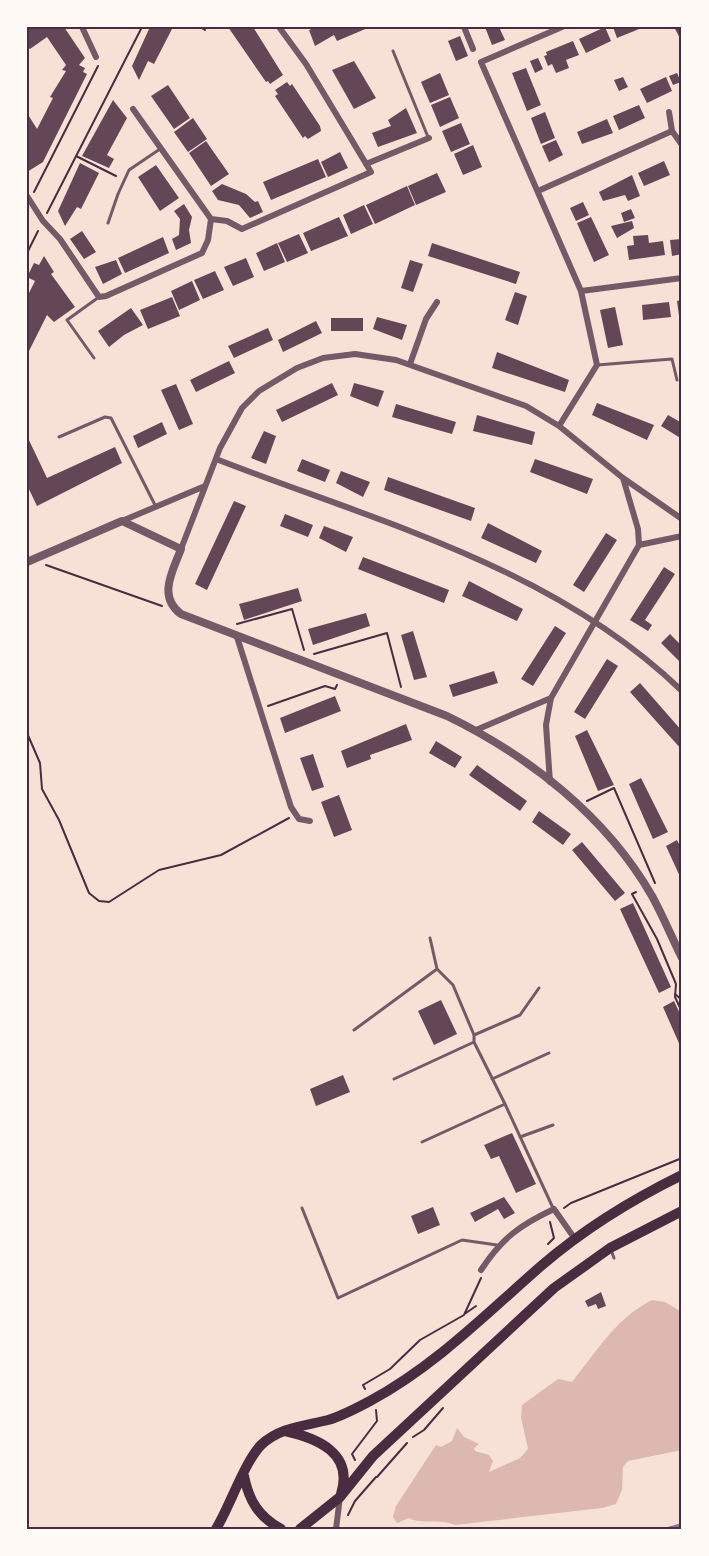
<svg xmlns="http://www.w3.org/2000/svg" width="709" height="1556" font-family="Lora,serif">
<rect width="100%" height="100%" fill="#f7e1d7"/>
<path fill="#dcb8b0" d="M652 1300 665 1302 682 1312V1450L628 1461 623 1467 622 1490 616 1504 602 1508 455 1525C439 1518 422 1525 409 1518L397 1523 393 1517 396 1506 436 1445 441 1447 452 1441 457 1428 464 1437 479 1444 474 1448 475 1451 489 1455 493 1461 489 1472 520 1458 528 1449 521 1417 522 1405 558 1379 572 1382C597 1351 616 1318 652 1300Z"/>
<path fill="#644757" d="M27 27H64L85 58 79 65 85 68 83 72 87 74 43 162 27 172V113L37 129 53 98 50 97 66 71 62 70 66 65 47 37 30 49 27 47Z
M150 27H173L154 64 148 61 139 80 132 66Z
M228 27H253L283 75 270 84 268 81 266 82Z
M316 27H370L337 41 334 35 315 46 309 30Z
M485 27H499L505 40 492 45Z
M605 27 611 41 586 53 579 39Z
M613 27H644L617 38Z
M674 27H682V42Z
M460 36 468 56 456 61 448 41Z
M573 41 579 55 566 60 569 68 556 73 552 64 548 66 544 56 547 55 546 52Z
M538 58 543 69 535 73 530 61Z
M354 61 376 98 354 109 332 70Z
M526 68 541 105 527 111 512 73Z
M440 73 449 95 430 103 421 82Z
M677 73 681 82 673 85 669 76Z
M623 77 628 87 619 91 614 80Z
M666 77 672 91 647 103 640 89Z
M287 82 290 86 292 84 320 126 321 131 308 139 305 136 303 138 275 96 278 94 275 90Z
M168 85 190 118 174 129 151 96Z
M450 97 459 118 440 127 431 105Z
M113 100 127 118 107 155 114 159 109 168 82 156Z
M639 105 645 118 619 130 613 116Z
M406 108 417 133 378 147 372 133 391 126 388 120Z
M545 112 555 138 541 144 531 118Z
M193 118 207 139 188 152 174 132Z
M607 119 613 133 582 144 577 132Z
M461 123 470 144 451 152 442 131Z
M556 140 563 155 549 162 542 146Z
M206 141 229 174 211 186 189 153Z
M473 145 482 167 463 175 454 154Z
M340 152 348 168 328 177 321 162Z
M318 159 326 177 271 200 263 182Z
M664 161 670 175 644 186 638 173Z
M80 163 99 173 81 209 77 207 65 226 58 211Z
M156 165 179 198 160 211 138 177Z
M437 173 446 192 416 205 408 186Z
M632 175 640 196 628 201 625 195 603 201 599 192Z
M222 184 246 194 255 202 258 201 263 212 250 218 239 205 218 200 212 191Z
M407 186 415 205 375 224 366 205Z
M583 202 589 215 576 221 570 208Z
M184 204 192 217 189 230 191 243 176 250 172 239 179 235 180 219 174 211Z
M364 205 373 224 351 234 343 215Z
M631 209 635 218 624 222 621 213Z
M339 217 348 236 311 251 303 233Z
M591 217 609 255 594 262 577 223Z
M632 221 634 228 617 238 611 226Z
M82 231 96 252 84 259 70 239Z
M299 234 308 253 287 262 278 243Z
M648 235 649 243 663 241 665 255 629 260 627 246 634 245 633 236Z
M163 237 169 253 125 273 118 258Z
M682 239V254L672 256 670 240Z
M277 243 285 262 264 271 256 253Z
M432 243 520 272 516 284 428 256Z
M44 256 54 272 51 274 75 307 54 322 47 315 27 355V297L35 281 27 277 34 263 39 265Z
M246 258 254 277 233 286 224 267Z
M116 260 122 274 103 284 95 267Z
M410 260 423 264 413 292 401 288Z
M215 271 224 290 203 299 194 280Z
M192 281 200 300 179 310 171 291Z
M515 292 527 296 518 325 505 320Z
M172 297 180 316 148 329 140 310Z
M682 300V316H679L677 301Z
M669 302 671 317 643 320 642 305Z
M615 307 623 345 608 348 600 310Z
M131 308 143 325 124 335 109 347 98 331Z
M377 317 407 325 402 340 373 329Z
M331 318H363V331H331Z
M316 321 322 333 283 352 278 340Z
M268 328 273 340 234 358 228 346Z
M497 352 569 380 565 392 492 368Z
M229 361 235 373 196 392 190 380Z
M332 383 338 395 282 422 276 410Z
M354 383 384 391 378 407 350 396Z
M176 384 193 424 179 430 161 390Z
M597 403 654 425 647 440 592 415Z
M396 404 456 422 452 434 392 417Z
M477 415 535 432 532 445 473 431Z
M668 415 682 423V439L661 426Z
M162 422 167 434 138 448 133 436Z
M264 431 276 436 266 464 251 458Z
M27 436 47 478 115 447 122 463 37 506 27 485Z
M302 459 330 470 325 482 297 471Z
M535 459 593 479 587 494 530 472Z
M341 471 370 482 363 497 336 483Z
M388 477 475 508 471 521 384 490Z
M234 501 246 506 207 590 195 584Z
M285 514 313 525 308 537 280 526Z
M488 523 542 551 536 563 481 538Z
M324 526 353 537 346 552 319 538Z
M606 533 617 540 584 592 573 585Z
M363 557 449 590 444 603 358 569Z
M664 567 675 574 645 620 652 625 648 631 630 620Z
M469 581 523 609 517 621 462 596Z
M298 588 302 601 244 620 239 604Z
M366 613 370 626 313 645 308 629Z
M555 626 566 633 533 686 521 679Z
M413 631 427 677 414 680 401 635Z
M670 634 682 646V664L661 643Z
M607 659 618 666 585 719 574 712Z
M494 671 498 683 453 697 449 685Z
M640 683 682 731V750L630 692Z
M335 696 341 711 285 733 280 718Z
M406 724 412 740 370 755 371 759 347 768 341 751Z
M587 730 614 785 598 791 575 736Z
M436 741 462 757 455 768 429 753Z
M313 754 324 787 312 791 300 758Z
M477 765 527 801 520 811 469 775Z
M641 778 668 832 653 839 629 784Z
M339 795 352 830 334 837 321 802Z
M539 811 571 834 563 845 532 822Z
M677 840 682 850V881L666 846Z
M582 842 625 893 615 901 572 850Z
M633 903 671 987 659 993 620 909Z
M441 1000 457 1034 434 1045 418 1011Z
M674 1001 682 1018V1050L663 1007Z
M343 1075 350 1092 316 1106 310 1089Z
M512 1133 536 1184 516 1193 499 1156 491 1159 484 1145Z
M504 1197 515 1213 504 1219 498 1209 475 1222 470 1213Z
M433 1207 440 1225 418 1234 411 1216Z
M601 1292 606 1306 598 1309 596 1304 588 1307 585 1301Z"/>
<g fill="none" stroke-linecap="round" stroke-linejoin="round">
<path stroke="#4a2c40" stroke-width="2" d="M200 27 205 30
M76 156 116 176
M34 192 98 66
M47 213 142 27
M27 253 38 231
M46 565 162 606
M237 624 292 609 304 650
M314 654 387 633 401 687
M268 706 325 686 335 689 337 685
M27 733 40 763 42 789 59 820 89 893 99 901 109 902 159 870 221 855 289 818
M587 801 614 788 655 883
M636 892 632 894 657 939 676 984 675 997 682 1012
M675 994 682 1000
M564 1208 571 1203 682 1158
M548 1244 554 1238 550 1222
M466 1313 476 1306
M365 1389 363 1385 390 1369 420 1340 464 1315 481 1278
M413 1437 424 1430 443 1408
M355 1460 352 1454 377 1421 376 1410
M377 1477 407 1443
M348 1515 355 1501 376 1477"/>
<path stroke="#755966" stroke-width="3" d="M393 51 428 137
M108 223 118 194 129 170 160 149
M94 358 67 320 99 297
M597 365 672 359 677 380
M59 437 105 417 111 418 155 505
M430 938 437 969
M354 1030 437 969 453 985 474 1035V1042
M474 1035 520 1015 539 988
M394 1079 474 1042 505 1104
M492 1079 549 1053
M520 1137 553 1125
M422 1142 505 1104 553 1208
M302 1208 338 1298 462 1240 497 1245
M611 1250 614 1258"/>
<path stroke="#755966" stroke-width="6" d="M82 27 96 57
M464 27 473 49
M133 109 211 219
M669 112 672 131 682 145
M366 164 429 138
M538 191 672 131
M27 196 43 221 60 239 99 297 106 296 202 253 208 240 211 219 227 221 242 229 371 172 306 64 279 27
M581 291 682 278
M410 364 426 319 437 302
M559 426 597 365 581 291 481 62 562 27
M216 459C378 522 554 567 682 691
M122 521 205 486
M639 545 682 536
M181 549 220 448 242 408 259 391 297 368 323 358 355 354 396 360 526 406 559 426 623 478 682 519
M237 637 291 807 299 819 310 821
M476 730 551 698
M550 782 546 725 551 698 639 545 638 529 623 478
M481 1270C502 1238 520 1225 554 1209L575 1239
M336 1529 340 1497"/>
<path stroke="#755966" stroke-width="8" d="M27 562 122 521 181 549C173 571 157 596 181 614L447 716C529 756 606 816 652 896 663 916 672 938 682 958"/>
<path stroke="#4a2c40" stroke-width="10" d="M285 1431C317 1438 354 1453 341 1494
M244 1476C249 1501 259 1517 281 1529
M216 1529C230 1506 244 1463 261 1445 280 1427 305 1426 328 1420 342 1416 357 1408 370 1401 435 1366 486 1314 541 1266 584 1229 631 1200 682 1175
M300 1529 340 1497 373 1456 554 1288 610 1248 682 1211"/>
<path stroke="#8f747c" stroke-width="4" d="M668 1529 682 1525"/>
</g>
<rect width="709" height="1556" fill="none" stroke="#fffaf5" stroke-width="57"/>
<rect x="28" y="28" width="652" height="1500" fill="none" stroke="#4a2c40" stroke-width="2"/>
</svg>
